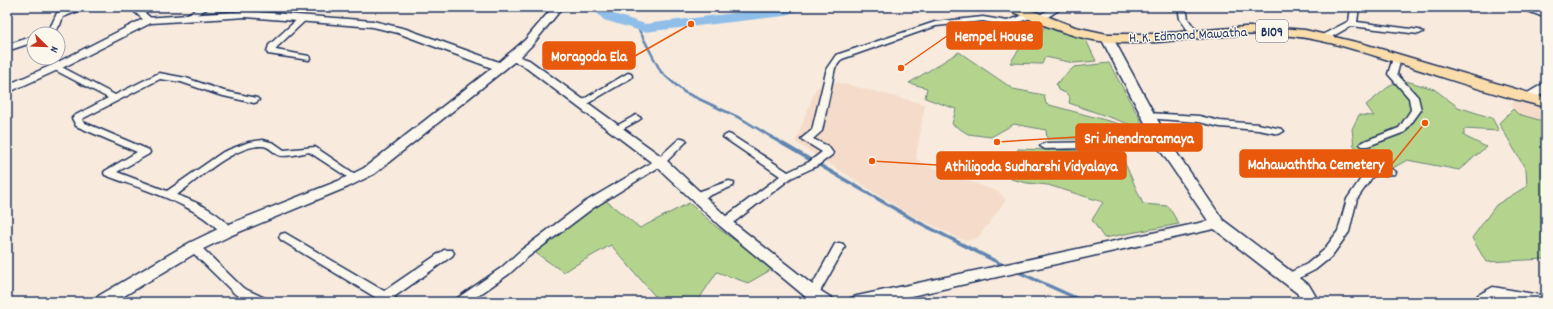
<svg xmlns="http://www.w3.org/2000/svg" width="1553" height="309" font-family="Dekko,sans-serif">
<rect width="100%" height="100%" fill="#f8ebdd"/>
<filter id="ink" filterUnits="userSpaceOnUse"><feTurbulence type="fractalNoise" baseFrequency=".025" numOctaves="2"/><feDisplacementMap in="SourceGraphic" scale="8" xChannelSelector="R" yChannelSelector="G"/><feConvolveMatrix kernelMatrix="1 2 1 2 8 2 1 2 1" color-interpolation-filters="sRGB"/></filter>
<g filter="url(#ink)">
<path fill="#f5dcca" d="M831 82 841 83 925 104 916 158 923 164 999 192 1006 200 978 238 965 241 907 213 795 142 816 88Z
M1528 98 1546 103V122L1518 114 1513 109 1511 104 1516 100Z"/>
<path fill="#b4d48e" stroke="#688276" d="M1045 26 1085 38 1096 61 1074 63 1045 57 1042 64 1010 63 1026 39 1037 41Z
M959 52 1013 89 1044 95 1046 104 1127 126 1125 139H1047L1046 130 1014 124 991 137 968 134 952 124 956 109 925 98 927 88 909 83Z
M1109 63 1146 130 1069 103 1070 98 1066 93 1058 90 1056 84 1074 67Z
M1406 81 1434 89 1458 107 1492 118 1499 131 1464 129V136L1486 147 1459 170 1407 160 1393 168 1354 146 1352 129 1359 115 1374 116 1366 105 1392 84Z
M1513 109 1518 114 1546 122V259L1486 262 1472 238 1496 205 1527 186 1526 170 1499 123Z
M1018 149 1120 152 1143 204 1168 206 1179 224 1104 238 1092 220 1103 202 1048 185 1027 183 1011 179Z
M605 200 640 228 689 203 719 229 774 268 748 283 717 272 697 302H660L611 245 563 272 533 251Z"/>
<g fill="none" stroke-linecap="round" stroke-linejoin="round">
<path stroke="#6185b1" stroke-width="2.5" d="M637 26 661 72 684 92 742 119 773 138"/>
<path stroke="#6185b1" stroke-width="3.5" d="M771 137 916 221 1005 266
M1016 271 1085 302"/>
<path fill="#8fbee9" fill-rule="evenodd" d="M591 7H606L614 14 645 24 783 7H800L798 10 784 16 644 32 604 20Z"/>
<g stroke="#1b2f5e" stroke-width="3">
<path id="minor" d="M76 7H88L63 17 60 25 52 34H44L52 24 57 13Z
M129 7H138L153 20 152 22H146Z
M200 7H210L189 19H183L182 17Z
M756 7H778C773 11 761 11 756 7Z
M1053 7H1063L1042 21H1036V17Z
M1178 7H1186L1188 19 1198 33 1197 35H1191L1180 19Z
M1351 7H1359L1357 22 1419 30 1423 32 1419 34 1351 26 1328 39H1322V35L1349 21Z
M1470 7H1479L1475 9Z
M1518 7H1529L1546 13V18Z
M1030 13 1034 15 1033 17 1008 26 983 21 936 26 842 59 835 68 822 131 813 139 828 146 833 153 832 155 817 166 791 178 729 226H721L720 223 721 220 780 176 723 137 728 134 731 135 788 172 809 162 822 152 801 139 812 130 827 68 836 55 935 22 983 17 1007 21Z
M301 16H304L308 18 276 48V50L309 56 310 58 309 60 268 54 267 52 269 45Z
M34 36V42L7 51V45Z
M1397 55 1401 58 1397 74 1418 97 1421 110 1405 132 1368 146H1362L1360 144 1362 142 1399 128 1411 110 1409 98 1388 74 1393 58Z
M56 64 115 95 159 73 186 78 224 91 257 98 259 100 257 102 254 103 219 95 181 82 160 79 82 119 83 122 149 150 150 152 149 154 117 172 167 191 223 152 249 142 263 140 274 143 284 150 315 147 361 178 360 180H352L309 152C303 153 284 158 278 155 273 152 269 146 262 146 235 145 198 179 177 195 196 202 221 212 233 231L231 234H223C192 202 146 191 105 175L104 173 105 171 137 152 76 126 72 118 74 116 108 98 53 69 52 67 53 65Z
M628 73 631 74 632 76 631 78 585 105 582 106 577 103Z
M1148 113 1199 116 1220 121 1258 124 1282 129 1284 131 1279 134 1258 130 1220 127 1199 122 1145 118 1143 116 1145 114Z
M636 115 641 118 639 120 619 131H613L611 129Z
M682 138 685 139 687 141 664 164 593 208 528 257 509 274 469 302H454L456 299 501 268 520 251 585 202 656 160 679 139Z
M1163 141 1166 142 1168 144 1166 146 1045 149 1040 146 1045 143Z
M1391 169 1396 172 1395 174 1373 176 1357 199 1349 232 1331 257 1315 270 1293 281 1289 282 1285 281 1283 278 1285 275 1307 264 1323 251 1338 231 1347 199 1366 171Z
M729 181 733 182 734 184 733 186 696 201 691 197 692 194Z
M285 233 384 291 444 250H452L454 253 452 256 394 297 399 302H383L281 240 279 237 281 234Z
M194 243 198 244 243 288 267 299 269 302H252L235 294 190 250 188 247 190 244Z
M839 243 843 244 845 247 817 297 813 299 809 297 807 294 809 291 835 244Z
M1493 287 1546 296V302H1525L1494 297 1489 300V302H1477L1476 298 1478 295Z"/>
</g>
<g stroke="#1b2f5e" stroke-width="3">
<path id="tertiary" d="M553 7H563L533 44 520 57 529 60 665 159 730 220 819 290 832 298 834 302H814L807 298 720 226 655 165 521 64 514 62 374 174 348 187 232 235 199 251 114 302H93L95 298 189 243 222 227 338 181 364 168 492 68 398 33 373 27 246 17 151 23 60 69 7 93V85L52 65 145 18 246 11 373 21 406 29 499 62 525 40Z
M1546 82V91L1532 101H1524L1522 98 1524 95Z
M1218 219 1223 221 1225 224 1223 227 884 302H849L851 298 857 296Z"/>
</g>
<g stroke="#1b2f5e" stroke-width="3">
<path id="secondary" d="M1107 35 1113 38 1170 143 1223 220 1309 285 1319 302H1302L1297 293 1213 228 1156 144 1101 38Z"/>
</g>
<g stroke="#1b2f5e" stroke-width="3">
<path id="primary" d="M1006 7H1023L1075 27 1107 34H1152L1245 27H1268L1305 30 1364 44 1546 98V107C1494 95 1443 77 1392 61 1359 51 1327 40 1292 36 1231 29 1170 47 1108 42 1073 39 1039 23 1008 10Z"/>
</g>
<use href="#minor" fill="#fbf7ec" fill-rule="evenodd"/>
<use href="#tertiary" fill="#fbf7ec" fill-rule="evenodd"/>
<use href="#secondary" fill="#fbf7ec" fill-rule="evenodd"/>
<use href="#primary" fill="#faddab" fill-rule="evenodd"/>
</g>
</g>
<g text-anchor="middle" stroke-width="3" stroke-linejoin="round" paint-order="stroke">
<rect fill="#fbf7ec" stroke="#5e6b89" stroke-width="1" x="1256" y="20" width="32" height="22" rx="3"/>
<g font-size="13" font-weight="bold" fill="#1b2f5e">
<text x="1272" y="36">B109</text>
</g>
<g font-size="14" fill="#1b2f5e" stroke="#fbf7ec">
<text transform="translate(1188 34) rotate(-3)" y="5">H. K. Edmond Mawatha</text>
</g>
</g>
<path fill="none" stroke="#e8590c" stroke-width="1.5" d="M901 68L947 36M691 24L635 56M997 142L1076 137M1425 123L1392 164M872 161L937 165"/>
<g fill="#e8590c" stroke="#fbf7ec" stroke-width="1.5">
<circle cx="901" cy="68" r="4"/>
<circle cx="691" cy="24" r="4"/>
<circle cx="997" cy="142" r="4"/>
<circle cx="1425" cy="123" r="4"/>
<circle cx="872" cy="161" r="4"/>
</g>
<g fill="#e8590c" stroke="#e8590c" stroke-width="1.5">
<rect x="947" y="22" width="95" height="27" rx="4"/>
<rect x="543" y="42" width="92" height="27" rx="4"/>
<rect x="1076" y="124" width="126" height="27" rx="4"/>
<rect x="1240" y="150" width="152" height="27" rx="4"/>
<rect x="937" y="152" width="189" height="27" rx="4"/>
</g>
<g font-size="15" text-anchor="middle" font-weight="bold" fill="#fff">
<text x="994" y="41">Hempel House</text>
<text x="589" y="61">Moragoda Ela</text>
<text x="1139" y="143">Sri Jinendraramaya</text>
<text x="1316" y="169">Mahawaththa Cemetery</text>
<text x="1031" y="171">Athiligoda Sudharshi Vidyalaya</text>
</g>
<rect width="1553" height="309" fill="none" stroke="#fbf7ec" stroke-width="24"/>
<rect x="12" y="12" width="1529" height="285" fill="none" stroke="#1b2f5e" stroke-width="1.5" filter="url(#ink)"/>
<g transform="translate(46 46) rotate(113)"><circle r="19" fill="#fbf7ec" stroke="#a1a7b3"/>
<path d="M0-3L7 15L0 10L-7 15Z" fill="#c8321e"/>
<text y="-6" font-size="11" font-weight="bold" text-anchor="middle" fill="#1b2f5e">N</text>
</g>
</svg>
